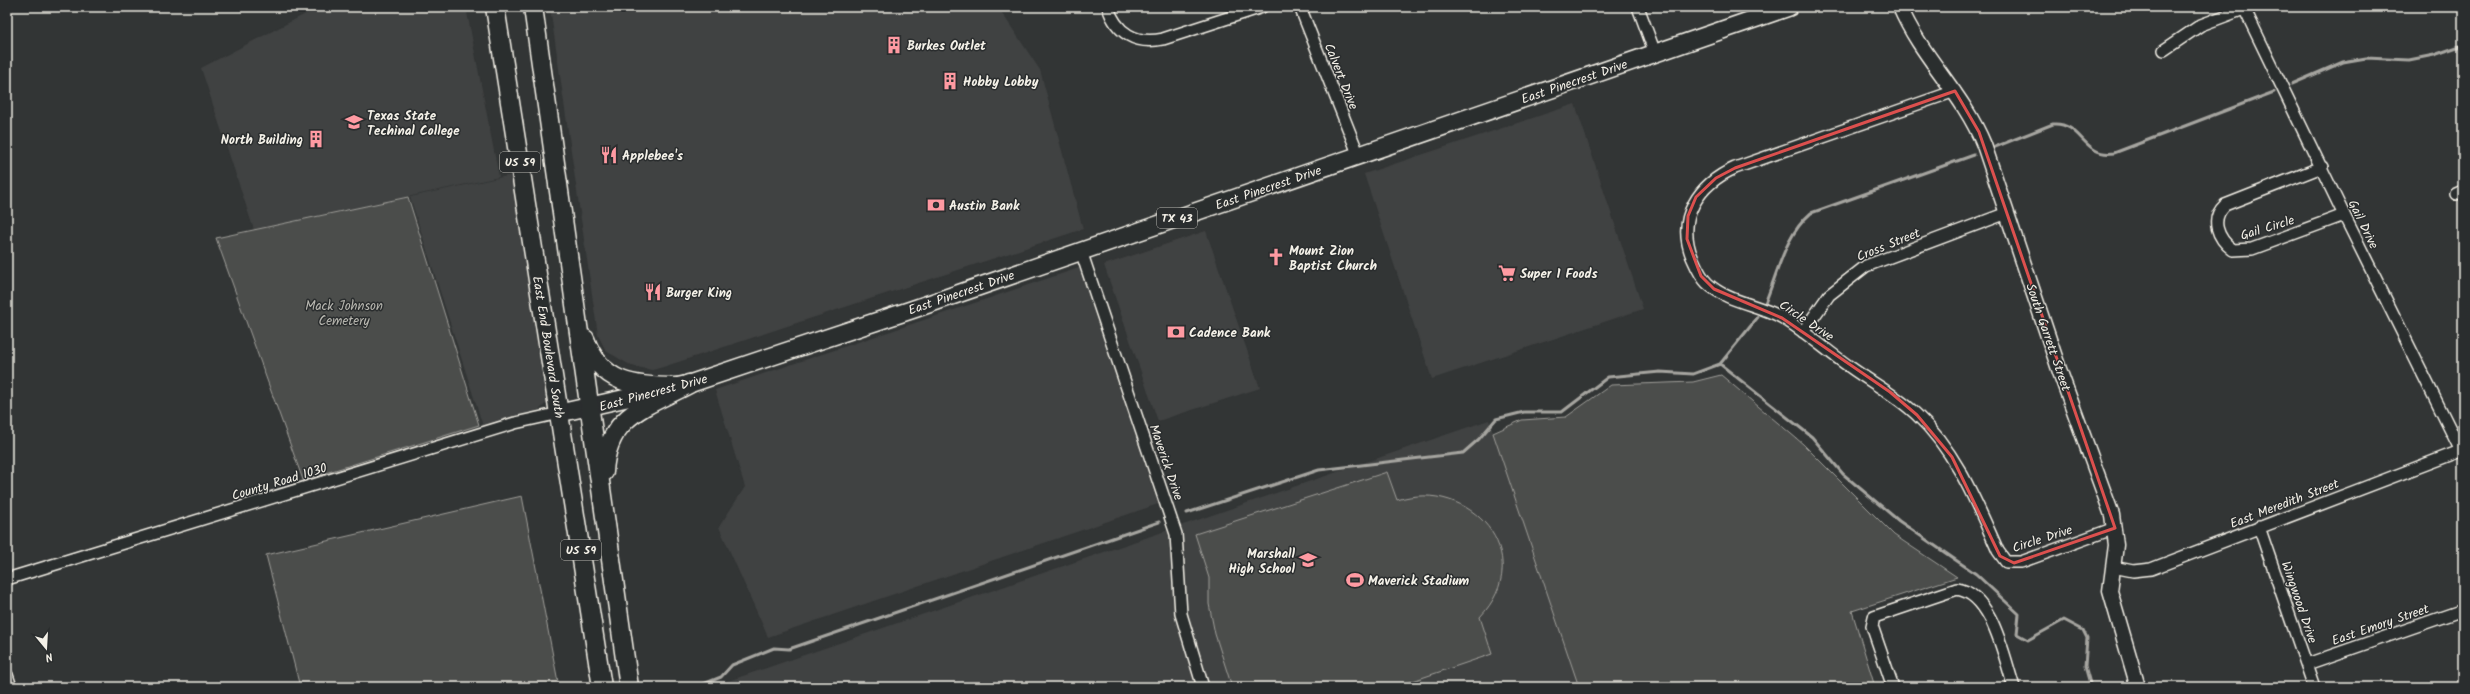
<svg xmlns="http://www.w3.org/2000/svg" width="2470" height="694" font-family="Kalam,sans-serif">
<rect width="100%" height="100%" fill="#323535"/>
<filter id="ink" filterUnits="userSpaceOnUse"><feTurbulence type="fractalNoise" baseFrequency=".025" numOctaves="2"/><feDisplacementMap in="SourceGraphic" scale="8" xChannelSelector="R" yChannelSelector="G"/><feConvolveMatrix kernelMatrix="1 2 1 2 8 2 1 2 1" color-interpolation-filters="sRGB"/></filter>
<g filter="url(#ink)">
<path fill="#404242" d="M319 7H466L499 177 254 230 201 68Z
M550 7H998L1040 70 1083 229 663 367 652 370 632 366 606 351 598 335Z
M1575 104 1643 309 1432 379 1364 174Z
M512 175 546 403 539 410 483 426 410 197Z
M1206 231 1260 388 1158 421 1104 265Z
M1079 268 1158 504 768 637 719 527 745 487 715 390Z
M1489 420 1579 687H711Z"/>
<path fill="#4b4d4c" stroke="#a09f9a" d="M408 197 479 425 303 480 216 238Z
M1721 375 1803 444 1894 535 1957 577 1852 611 1875 687H1579L1493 433 1522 420 1566 417 1611 385 1693 382Z
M1387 472 1397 500C1470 477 1539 555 1480 617L1492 654 1395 687H1232L1215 634 1209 604V578L1195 534Z
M522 496 559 687H300L266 555Z"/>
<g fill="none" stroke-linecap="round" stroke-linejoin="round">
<path stroke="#a6a5a0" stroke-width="3" d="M2292 84 2343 62 2366 58 2409 60 2434 55 2463 45
M1995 147 2053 124C2082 122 2083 158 2114 153L2274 92
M1765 303C1778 272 1785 235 1811 213L1974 155
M1720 364 1758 317
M1187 513 1319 470 1463 453 1479 439 1496 419 1524 412H1562L1608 377 1660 372 1693 374 1720 364 1812 437 1843 474 1899 521 1976 574 2019 614 2017 634 2028 640 2064 620 2083 630 2087 638 2085 666 2091 687
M516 687 577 685
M688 687 701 685 721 677 732 665 774 648 789 649 1159 522"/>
<g stroke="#f4f1e8" stroke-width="14">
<path id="minor" d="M1108 7C1116 33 1136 45 1163 39L1262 7
M1300 7 1359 156
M1638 7 1655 53
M2244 8 2344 215 2461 451
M2164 50 2201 25 2249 7
M1955 91 1735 168C1699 184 1676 217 1692 257 1696 266 1700 276 1707 283 1727 302 1757 304 1781 317 1805 331 1827 351 1850 367 1872 383 1896 395 1916 414 1956 451 1976 502 1998 551L2006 562H2021L2115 528
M2322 167 2225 205C2210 219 2217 238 2233 250L2252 249 2344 215
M2456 194 2463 191
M1081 251 1176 534 1181 614 1203 687
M1803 332 1829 295 1866 266 2007 213
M2259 527 2314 687
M2113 567 2133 571 2151 569 2463 450
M7 579 515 423 560 413
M2307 664 2463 610
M7 675 11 687
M1893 687 1872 626 1874 617 1957 589C1993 594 2004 658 2014 687"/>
</g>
<g stroke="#f4f1e8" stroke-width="17">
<path id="tertiary" d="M1900 7C1921 57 1963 93 1984 145L2060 372 2112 515 2116 545 2110 591 2138 687"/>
</g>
<g stroke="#f4f1e8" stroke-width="20">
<path id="primary" d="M560 413 689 384 914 309 1789 7"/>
</g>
<g stroke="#f4f1e8" stroke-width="21">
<path id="trunk" d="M495 7 602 687
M533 7 629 687
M585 339C601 384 634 387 677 387
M604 472C607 415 646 407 689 384"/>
</g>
<use href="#minor" stroke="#2a2d2e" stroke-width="11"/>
<use href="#tertiary" stroke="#2a2d2e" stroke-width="14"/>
<use href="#primary" stroke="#2a2d2e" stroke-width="17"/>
<use href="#trunk" stroke="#2a2d2e" stroke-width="18"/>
</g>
</g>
<path fill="none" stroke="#dc504e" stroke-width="3" stroke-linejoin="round" d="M1955 91 1979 132 2115 528 2014 563 2000 556 1952 457 1917 415 1890 392 1782 318 1714 289 1701 276 1687 239 1688 216 1696 197 1716 178 1735 168Z"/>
<defs>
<g id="building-bare" transform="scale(1.38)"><path d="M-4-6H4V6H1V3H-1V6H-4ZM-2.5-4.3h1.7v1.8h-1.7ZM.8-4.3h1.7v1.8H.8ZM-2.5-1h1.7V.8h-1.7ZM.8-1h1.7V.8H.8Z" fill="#ff9aa2" stroke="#2a2d2e" stroke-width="2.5" paint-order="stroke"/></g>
<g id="university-bare" transform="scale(1.38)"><path d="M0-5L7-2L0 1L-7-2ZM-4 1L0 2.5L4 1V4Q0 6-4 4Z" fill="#ff9aa2" stroke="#2a2d2e" stroke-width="2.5" paint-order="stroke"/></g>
<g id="restaurant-bare" transform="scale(1.38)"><path d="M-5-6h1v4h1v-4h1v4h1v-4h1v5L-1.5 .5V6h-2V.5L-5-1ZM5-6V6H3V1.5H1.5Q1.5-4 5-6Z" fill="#ff9aa2" stroke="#2a2d2e" stroke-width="2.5" paint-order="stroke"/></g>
<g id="bank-bare" transform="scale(1.38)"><path d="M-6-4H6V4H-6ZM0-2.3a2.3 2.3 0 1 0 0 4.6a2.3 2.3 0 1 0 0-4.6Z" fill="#ff9aa2" stroke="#2a2d2e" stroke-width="2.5" paint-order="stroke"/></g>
<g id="church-bare" transform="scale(1.38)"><path d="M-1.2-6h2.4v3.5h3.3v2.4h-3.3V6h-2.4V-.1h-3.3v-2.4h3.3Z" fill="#ff9aa2" stroke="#2a2d2e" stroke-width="2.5" paint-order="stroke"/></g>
<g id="supermarket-bare" transform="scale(1.38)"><path d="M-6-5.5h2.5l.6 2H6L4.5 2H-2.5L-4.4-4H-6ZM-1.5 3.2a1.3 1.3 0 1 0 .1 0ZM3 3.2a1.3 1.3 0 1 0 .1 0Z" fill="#ff9aa2" stroke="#2a2d2e" stroke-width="2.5" paint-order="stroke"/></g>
<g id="school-bare" transform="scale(1.38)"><path d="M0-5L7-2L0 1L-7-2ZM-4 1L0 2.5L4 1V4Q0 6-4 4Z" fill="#ff9aa2" stroke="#2a2d2e" stroke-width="2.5" paint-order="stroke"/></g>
<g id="stadium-bare" transform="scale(1.38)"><path d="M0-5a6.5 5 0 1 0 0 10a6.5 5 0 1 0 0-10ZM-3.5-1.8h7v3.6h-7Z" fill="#ff9aa2" stroke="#2a2d2e" stroke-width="2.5" paint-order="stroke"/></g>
</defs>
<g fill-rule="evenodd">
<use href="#building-bare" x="894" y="45"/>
<use href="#building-bare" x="950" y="81"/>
<use href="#university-bare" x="354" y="122"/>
<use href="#building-bare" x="316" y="139"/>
<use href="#restaurant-bare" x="609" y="155"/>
<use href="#bank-bare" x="936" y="205"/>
<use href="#church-bare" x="1276" y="257"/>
<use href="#supermarket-bare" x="1507" y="273"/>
<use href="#restaurant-bare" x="653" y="292"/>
<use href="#bank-bare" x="1176" y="332"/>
<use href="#school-bare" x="1308" y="560"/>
<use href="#stadium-bare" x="1355" y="580"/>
</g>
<g text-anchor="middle" stroke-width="3" stroke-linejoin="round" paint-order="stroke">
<g fill="#2a2d2e" stroke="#b7b6b0" stroke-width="1">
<rect x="500" y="152" width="40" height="20" rx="3"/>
<rect x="1157" y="208" width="40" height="20" rx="3"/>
<rect x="561" y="540" width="40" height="20" rx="3"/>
</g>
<g font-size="12" font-weight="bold" fill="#f4f1e8">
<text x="520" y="166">US 59</text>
<text x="1177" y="222">TX 43</text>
<text x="581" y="554">US 59</text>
</g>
<g font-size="13" font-weight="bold" fill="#f4f1e8" stroke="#2a2d2e" text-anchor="start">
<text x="907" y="50">Burkes Outlet</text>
<text x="963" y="86">Hobby Lobby</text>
<text x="367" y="120">Texas State<tspan x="367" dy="15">Techinal College</tspan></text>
<text x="303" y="144" text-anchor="end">North Building</text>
<text x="622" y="160">Applebee's</text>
<text x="949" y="210">Austin Bank</text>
<text x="1289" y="255">Mount Zion<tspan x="1289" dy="15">Baptist Church</tspan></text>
<text x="1520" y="278">Super 1 Foods</text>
<text x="666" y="297">Burger King</text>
<text x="1189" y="337">Cadence Bank</text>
<text x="1295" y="558" text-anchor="end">Marshall<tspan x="1295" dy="15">High School</tspan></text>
<text x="1368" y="585">Maverick Stadium</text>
</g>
<g font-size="13" fill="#f4f1e8" stroke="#2a2d2e">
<text transform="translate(1342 76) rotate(68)" y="5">Calvert Drive</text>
<text transform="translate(1574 81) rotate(-19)" y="5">East Pinecrest Drive</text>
<text transform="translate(1268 187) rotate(-19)" y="5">East Pinecrest Drive</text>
<text transform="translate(2364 224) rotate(64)" y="5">Gail Drive</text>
<text transform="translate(2267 227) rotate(-17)" y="5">Gail Circle</text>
<text transform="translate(1888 244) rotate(-22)" y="5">Cross Street</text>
<text transform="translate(961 292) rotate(-19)" y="5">East Pinecrest Drive</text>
<text transform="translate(1807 320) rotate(34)" y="5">Circle Drive</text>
<text transform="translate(2049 337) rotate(71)" y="5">South Garrett Street</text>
<text transform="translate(549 347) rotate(81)" y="5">East End Boulevard South</text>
<text transform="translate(653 392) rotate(-15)" y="5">East Pinecrest Drive</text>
<text transform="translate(1167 462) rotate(71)" y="5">Maverick Drive</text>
<text transform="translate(279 481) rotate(-17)" y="5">County Road 1030</text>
<text transform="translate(2284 503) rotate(-21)" y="5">East Meredith Street</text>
<text transform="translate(2042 538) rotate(-18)" y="5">Circle Drive</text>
<text transform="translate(2300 602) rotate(71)" y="5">Wingwood Drive</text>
<text transform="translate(2380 624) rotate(-19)" y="5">East Emory Street</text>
</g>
<g font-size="13" fill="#b9b8b1" stroke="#2a2d2e">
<text x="344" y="310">Mack Johnson<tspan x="344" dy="15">Cemetery</tspan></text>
</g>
</g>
<rect width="2470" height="694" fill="none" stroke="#2a2d2e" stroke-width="24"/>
<rect x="12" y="12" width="2446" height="670" fill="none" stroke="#f4f1e8" stroke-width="1.5" filter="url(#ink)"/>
<g transform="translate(46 648) rotate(162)" stroke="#2a2d2e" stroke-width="3" paint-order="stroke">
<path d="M0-3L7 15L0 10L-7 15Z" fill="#f4f1e8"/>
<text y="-6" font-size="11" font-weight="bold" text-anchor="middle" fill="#f4f1e8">N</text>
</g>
</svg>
